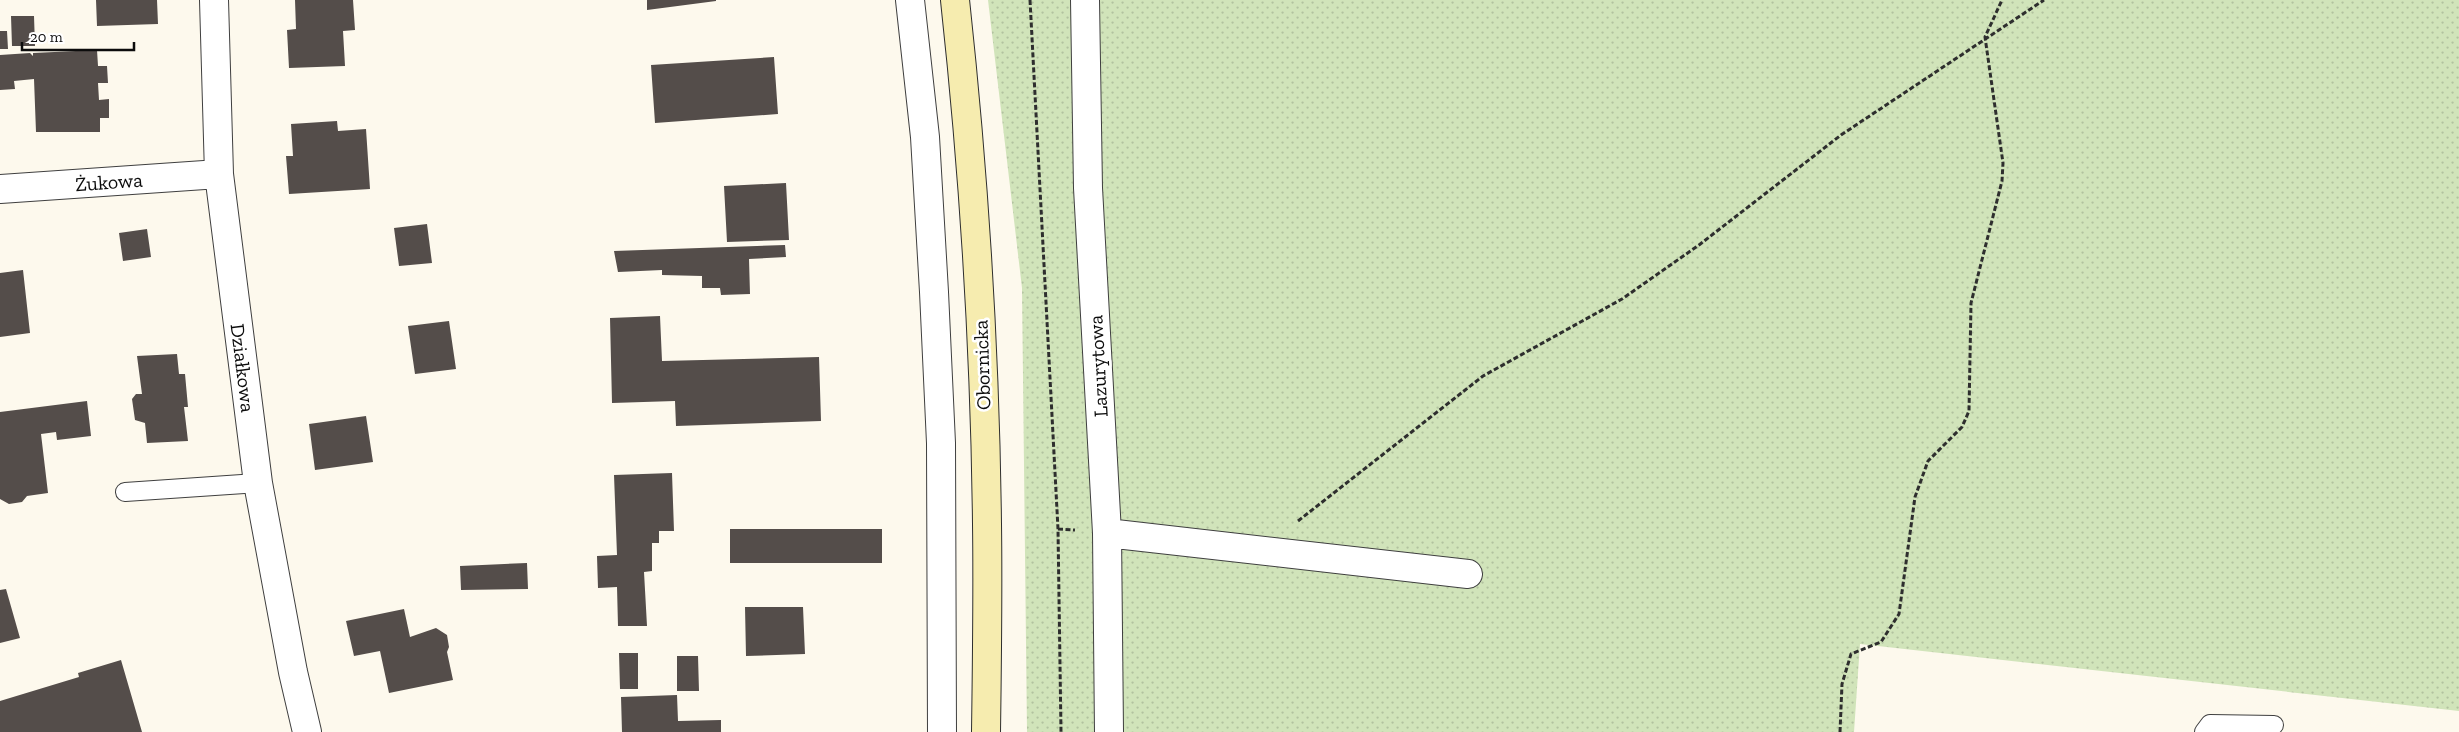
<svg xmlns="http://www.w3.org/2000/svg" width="2459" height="732" font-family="'Zilla Slab',serif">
<defs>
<pattern id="grass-dots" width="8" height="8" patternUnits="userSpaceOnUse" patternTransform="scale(1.25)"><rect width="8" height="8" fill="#d1e4ba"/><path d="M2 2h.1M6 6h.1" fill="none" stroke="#b2c29f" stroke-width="1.8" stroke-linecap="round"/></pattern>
</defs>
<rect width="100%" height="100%" fill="#fdf9ed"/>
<path fill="url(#grass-dots)" d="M988 0H2459V711L1860 644 1854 732H1027L1022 288Z"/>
<path fill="#544d4a" d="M96 0H157L158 24 97 26Z
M295 0H353L355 30 343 31 345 66 289 68 287 30 296 29Z
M647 0H716V1L647 10Z
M11 16H34L35 46H12Z
M0 31H7L8 49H0Z
M97 50 98 66H107L108 83H98L99 100 109 99V118H100V132H36L34 79 14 81 15 89 0 90V55L30 53 33 56V53Z
M774 57 778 114 655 123 651 65Z
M337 121 338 131 366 129 370 189 289 194 286 156H293L291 124Z
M786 183 789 240 727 242 724 186Z
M427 224 432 263 399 266 394 228Z
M147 229 151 257 123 261 119 233Z
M785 245 786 257 749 259 750 294 721 295 720 288H702V276L662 275V270L618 272 614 251Z
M23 270 30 333 0 337V273Z
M660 316 662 361 819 357 821 421 676 426 675 401 612 403 610 318Z
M449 321 456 369 415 374 408 326Z
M177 354 179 374H185L188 407H184L188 441 147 443 145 423 135 420 132 399 136 394H142L137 356Z
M87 401 91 436 57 440 56 432 41 434 48 493 27 496 22 502 9 504 0 499V412Z
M366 416 373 462 315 470 309 424Z
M672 473 674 531H659V543H652V571L644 572 647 626H618L617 587 598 588 597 556 617 555 614 475Z
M730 529H882V563H730Z
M527 563 528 589 461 590 460 566Z
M6 589 20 638 0 643V590Z
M745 607H803L805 654 746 656Z
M404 609 410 637 436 628 447 635 449 647 447 652 453 680 389 693 380 651 354 656 346 621Z
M619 653H638V689H620Z
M677 656H698L699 691H677Z
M121 660 142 732H0V701L79 677 78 673Z
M677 695 678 721 721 720V732H622L621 697Z"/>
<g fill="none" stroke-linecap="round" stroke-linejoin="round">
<g stroke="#3f3f3f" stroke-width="20">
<path id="lane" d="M125 492 258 483
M2204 732 2210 724 2274 725"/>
</g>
<g stroke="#3f3f3f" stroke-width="30">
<path id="street" d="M214 0 219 174 258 483 293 672 307 732
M910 0 925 137 934 292 941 443 942 732
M1085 0 1088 188 1107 533 1109 732
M0 189 219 174
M1107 533 1468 574"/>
</g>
<g stroke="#2e2e2e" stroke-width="30">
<path id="secondary" d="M955 0C974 174 985 349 987 524 988 593 987 663 986 732"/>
</g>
<path stroke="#2e2e2e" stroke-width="3" stroke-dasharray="5 2.5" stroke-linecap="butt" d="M1030 0 1058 529 1061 732
M1298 521 1483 376 1622 299 1699 245 1841 135 2044 0
M1058 529 1075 530
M1840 732 1842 684 1851 654 1881 642 1899 614 1915 497 1928 461 1962 427 1969 411 1971 303 2002 181 2003 163 1985 37 2002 0"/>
<use href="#lane" stroke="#fff" stroke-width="18"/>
<use href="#street" stroke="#fff" stroke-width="28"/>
<use href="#secondary" stroke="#f6ecaf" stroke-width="28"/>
</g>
<g text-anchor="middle" stroke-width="5" stroke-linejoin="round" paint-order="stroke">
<g font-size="20" fill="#0c0c0c" stroke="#fff">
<text transform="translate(109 182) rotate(-4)" y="7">Żukowa</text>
<text transform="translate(982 365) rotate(-92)" y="7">Obornicka</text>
<text transform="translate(1098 366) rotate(-93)" y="7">Lazurytowa</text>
<text transform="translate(243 368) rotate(83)" y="7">Działkowa</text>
</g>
</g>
<path d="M22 42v8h112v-8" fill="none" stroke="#0c0c0c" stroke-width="2.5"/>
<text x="30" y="42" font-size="15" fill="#0c0c0c" stroke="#ffffff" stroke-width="4" paint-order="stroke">20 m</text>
</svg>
